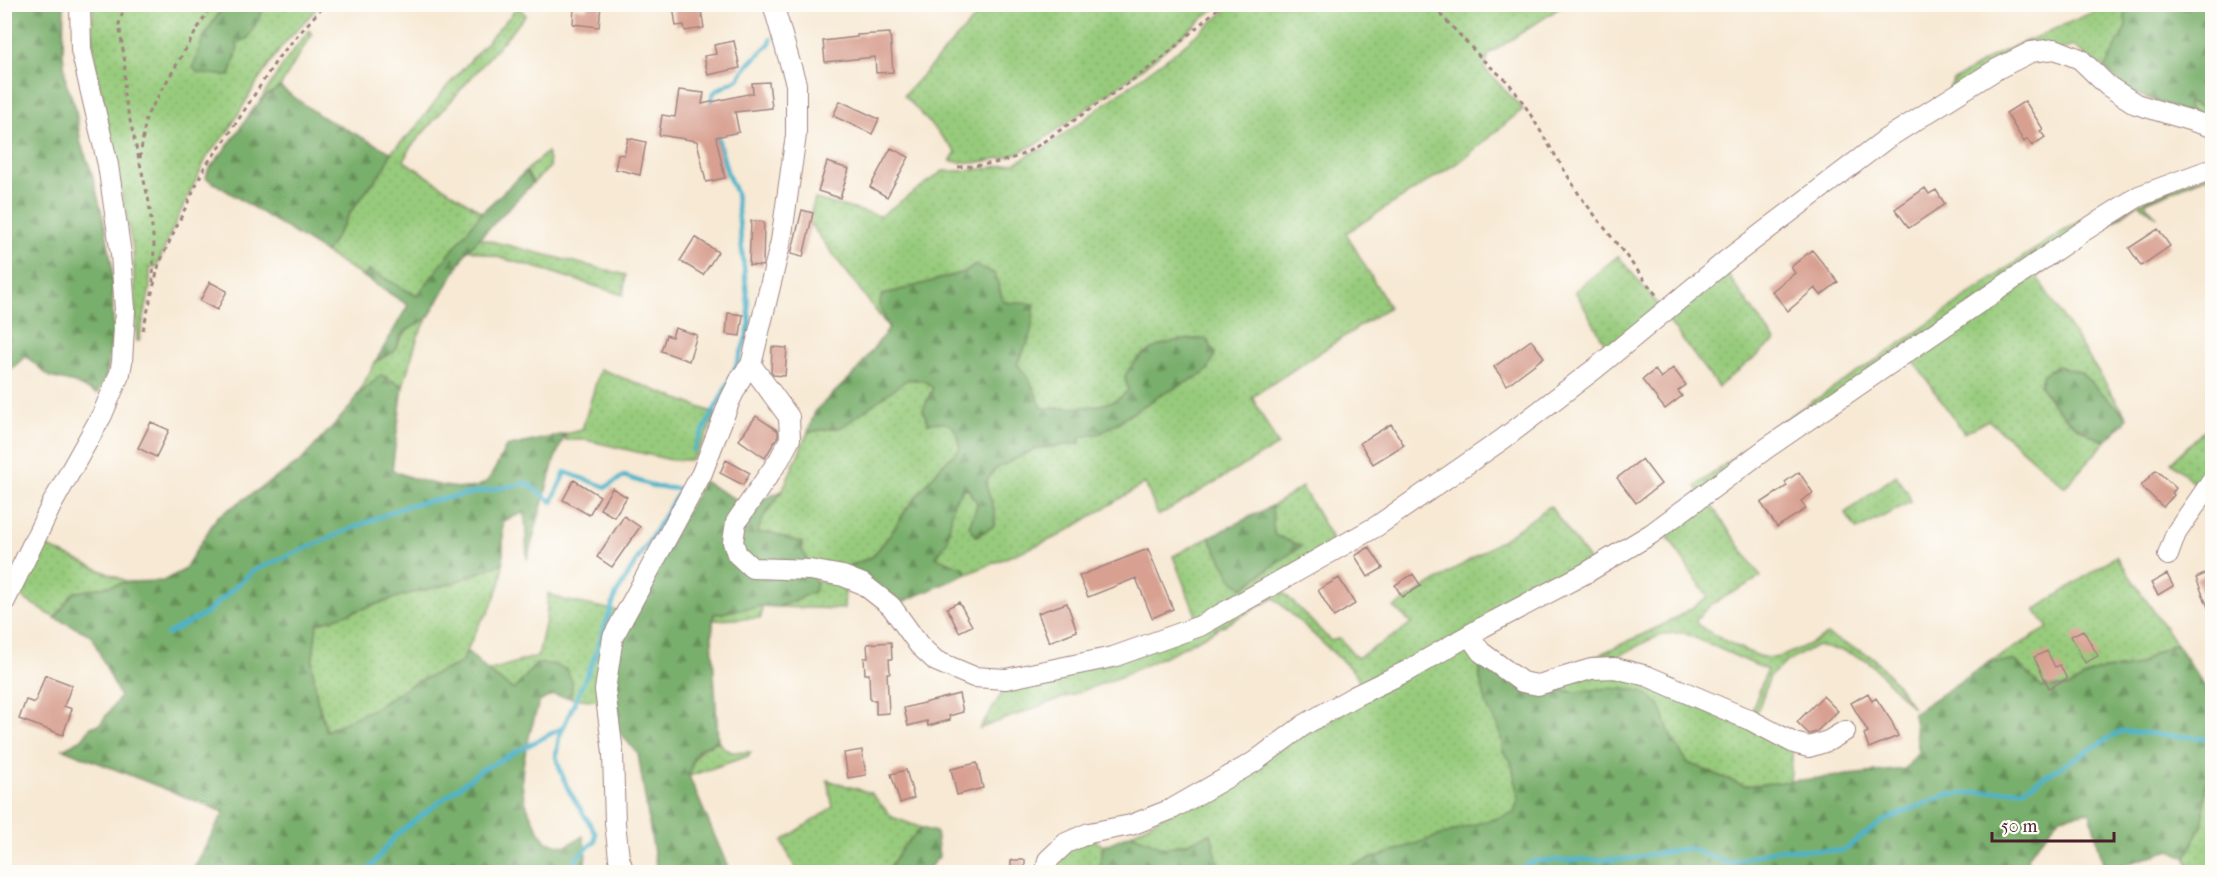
<svg xmlns="http://www.w3.org/2000/svg" width="2217" height="877" font-family="'IM FELL French Canon',serif">
<defs>
<pattern id="grass-dots" width="8" height="8" patternUnits="userSpaceOnUse" patternTransform="scale(1.5)"><rect width="8" height="8" fill="#97cb7c"/><path d="M2 2h.1M6 6h.1" fill="none" stroke="#84ae6b" stroke-width="1.8" stroke-linecap="round"/></pattern>
<pattern id="forest-firs" width="22" height="20" patternUnits="userSpaceOnUse" patternTransform="scale(1.5)"><rect width="22" height="20" fill="#79af6c"/><path d="M5 1l3.5 6h-7zM16 11l3.5 6h-7z" fill="#658e59"/></pattern>
</defs>
<rect width="100%" height="100%" fill="#fdfcf7"/>
<filter id="ink" filterUnits="userSpaceOnUse"><feTurbulence type="fractalNoise" baseFrequency=".0167" numOctaves="2"/><feDisplacementMap in="SourceGraphic" scale="12" xChannelSelector="R" yChannelSelector="G"/><feConvolveMatrix kernelMatrix="1 2 1 2 8 2 1 2 1" color-interpolation-filters="sRGB"/></filter>
<filter id="wash" filterUnits="userSpaceOnUse"><feTurbulence type="fractalNoise" baseFrequency=".008" numOctaves="4" result="noise"/><feDisplacementMap in="SourceGraphic" scale="24" xChannelSelector="R" yChannelSelector="G"/><feGaussianBlur stdDeviation="1.35" result="paint"/><feColorMatrix in="noise" values="0 0 0 0 0 0 0 0 0 0 0 0 0 0 0 0 0 1.4 0 .05"/><feComposite in="paint" operator="in"/></filter>
<g filter="url(#wash)">
<rect width="100%" height="100%" fill="#f7e9d4"/>
<path fill="url(#grass-dots)" stroke="#707554" stroke-width="1.5" d="M93 5H224L202 40 221 75 230 76 236 56 235 44 248 38 266 5H320L282 46 256 84 229 130 208 155 173 228 157 267H150V289L139 341H137L133 249 95 63 92 29Z
M987 5V4L1219 5 1138 72 1040 142 1011 156 975 163 950 161 956 152 904 95Z
M1233 5H1564L1489 54 1484 68 1523 109 1462 160 1346 233 1389 307 1252 397 1278 445 1158 516 1145 483 1059 536 967 574 964 568 936 558 954 501 964 488 969 490 972 497 976 500 977 506 969 526 977 536 994 526C999 508 987 498 986 482L995 469 1035 449 1080 443V437L1101 433 1159 396 1201 375 1208 370 1215 354 1207 339C1174 338 1141 345 1125 376L1128 390C1113 411 1066 408 1042 408L1029 379 1017 364 1024 351 1026 302 1014 305 1003 301 995 274 976 265 965 272 882 295 879 305 889 328 808 221 815 199 880 216 943 171C964 172 994 168 1014 163 1025 160 1033 149 1044 149L1179 49Z
M2109 5H2124L2126 27 2105 68 2073 46 1948 90 1954 80 1995 55Z
M518 7 526 15 409 149 404 161 482 212 417 296 369 270 364 277 326 253 351 211 386 166 391 152 413 131 444 90Z
M309 30 312 35C300 51 292 69 281 85 276 92 265 98 258 104L282 66Z
M2186 102 2212 111V122L2191 115Z
M547 152 550 167 533 183 526 171Z
M2212 174 2146 202V205L2157 217 2139 203 2037 277 2127 417 2080 372 2057 366 2043 374 2040 385C2055 410 2077 432 2106 441L2065 487 1988 420 1964 433 1910 356 2043 263 2139 203 2184 183Z
M2146 186 1699 492 1696 486 1775 426 1881 357 2023 257 2120 195Z
M479 238 626 275 623 295 541 269 468 249Z
M1618 256 1661 308 1608 349 1575 291Z
M1725 271 1775 341 1718 387 1666 318Z
M428 318 418 336 403 386 381 375 356 397 376 361 394 352C402 332 409 328 428 318Z
M600 369 717 414 697 454 690 460H671L586 440H565V434L582 430Z
M907 379 924 381 933 388 923 410 928 423C953 421 956 424 960 449L942 465 905 511 891 534 872 557 849 566 847 569 808 562 802 549V542L788 539 773 533H756L764 516 782 491 808 432 842 427Z
M2212 423V476L2202 490 2171 462Z
M1896 475 1908 493 1911 502 1857 530 1845 513Z
M1302 487 1330 535 1333 545 1198 621 1173 556 1209 537 1215 549 1243 588 1301 546 1274 535 1272 506Z
M1707 499 1761 577 1712 604 1696 619 1697 624C1710 633 1759 661 1774 658 1790 655 1812 642 1827 635L1873 657 1895 682 1913 708 1868 661 1844 651 1815 646 1787 662 1770 676 1758 710 1754 714 1751 713 1767 670 1684 633C1655 631 1636 649 1611 660 1598 665 1582 666 1569 669L1669 622 1708 598 1664 531Z
M1550 506 1591 563 1471 629 1360 684 1356 674 1274 598 1182 648 1120 677 980 728 1006 687 1274 590 1285 594 1331 641 1340 638 1357 658 1397 634 1411 623 1394 607 1505 538Z
M45 546 128 582 73 593 55 618 18 595Z
M2116 556 2176 644 2154 653 2139 665 2092 672 2069 687H2041L2015 661 1988 663 2048 628 2035 610Z
M503 563 501 581 489 612 481 621 461 663 414 683 375 708 327 732 317 698 312 665 317 624 404 595 450 584Z
M815 580 845 585 844 609 778 607 801 599Z
M548 593 564 600 619 611 601 701 571 698 572 681 536 664 514 690 487 671 538 656 546 620Z
M762 606 761 618 713 620 714 614Z
M1469 640 1480 661V679L1488 709 1500 731 1503 751 1511 761 1519 797 1514 814 1462 828 1332 872H1220L1211 833 1188 843 1164 848 1131 834Z
M1616 672 1793 747 1790 782 1744 786 1688 763 1671 737 1659 704 1554 689 1585 675Z
M718 741C726 754 736 753 751 752L748 756 689 776C694 753 697 750 718 741Z
M2212 775V872H2191L2186 857 2203 823 2206 784Z
M827 780 871 793 892 817 922 828 902 848 887 872H798L796 870 782 841 833 807Z
M1094 839 1103 846 1099 872H1050L1062 851Z"/>
<path fill="url(#forest-firs)" stroke="#62674c" stroke-width="1.5" d="M5 5H64L63 53 66 83 75 106 81 144 91 170 106 230 112 266 113 327 107 375 97 394 75 383 50 377 26 356 5 374Z
M224 5H266L248 38 236 44 238 47 230 76 198 73 193 68 202 40Z
M2124 5H2212V111L2187 102 2191 115 2126 90 2105 68 2126 27Z
M280 87 322 117 391 152 386 166 351 211 326 253 206 178 208 170 227 147 254 108 267 95Z
M526 171 533 183 467 251 428 318 407 330 400 337 394 352 376 361 408 305 364 277 369 270 417 296 482 212Z
M976 265 995 274 1003 301C1015 305 1023 302 1035 304L1030 338 1017 364 1029 379 1042 408C1066 408 1113 411 1128 390L1125 376C1141 345 1174 338 1207 339L1215 354 1208 370 1201 375 1159 396 1101 433 1080 437V443L1035 449 995 469 986 482C987 498 999 508 994 526L976 536 969 526 977 506 976 500 972 497 969 490 964 488 954 501 947 542 936 557 964 568 967 574 898 604 847 569 849 566 872 557 891 534 905 511 942 465 960 449C957 426 953 420 928 423L923 410 933 388 924 381 908 379 842 427 808 432 815 411 855 373 889 328 879 305 882 295 965 272Z
M2057 366 2080 372 2127 417 2124 423 2106 441C2077 432 2055 410 2040 385L2043 374Z
M381 375 403 386 392 470C410 479 471 498 487 481 495 472 500 458 506 447L565 434 554 461 527 560 525 512 503 521V563L450 584 404 595 317 624 312 665 317 698 326 731 375 708 414 683 461 663 467 651 492 675 514 690 536 664H551L566 669 572 681 571 698 552 695 539 702C532 727 522 755 522 781 522 803 535 825 546 842L566 846 583 836 586 853 584 872H192L224 812 63 749 82 739 91 727 100 724 120 697 91 635 55 618 73 593 128 582 163 581 184 570 217 517 300 462 352 405 356 397Z
M703 481 747 506 782 491 764 516 757 533H773L788 539 802 542V549L817 584 814 592 778 607 759 606 714 614 712 637 718 741 700 748 693 758 689 776 730 872H657L638 754 615 727 614 650Z
M1272 506 1274 535 1302 546 1267 569 1243 588 1232 579 1209 537Z
M2176 644 2209 693 2212 691V775L2206 784 2203 823 2186 857 2170 850 2105 871 2090 812 2060 817 2027 857 2029 872H1332L1462 828 1514 813 1519 797 1511 761 1503 751 1500 731 1488 709 1480 679V661L1554 689 1574 692 1608 688 1643 691 1659 704 1671 737 1688 763 1744 786 1905 769 1919 752 1913 713 1988 663 2015 661 2041 687H2069L2092 672 2139 665 2154 653Z
M922 828 936 832 939 857 925 872H887L902 848Z
M1211 833 1220 872H1099L1103 846 1131 834 1165 848 1188 843Z"/>
<g fill="none" stroke-linecap="round" stroke-linejoin="round">
<path stroke="#4cb3cb" stroke-width="4.5" d="M710 108 713 94 717 90 738 79 748 65 770 43 771 39
M693 450C714 410 740 368 750 323L736 193 728 175 716 131
M167 634 205 614 253 571 348 530 409 505 527 483 552 502 565 472 606 487 624 476 656 487 681 489 616 594 593 661 559 737 556 756 561 772 568 789 595 832V841L576 858 574 872
M367 872 395 836 481 770 562 728
M1518 872 1533 861 1627 859 1689 848 1728 863 1779 849 1842 851 1885 820 1946 795 2024 789 2121 731 2210 739 2212 736"/>
</g>
<g id="blocks">
<path fill="#d8a091" d="M587 4H601L599 27 573 24 574 7 587 9Z
M685 4H700L704 28 685 31 684 25 676 26 673 6Z
M890 33 893 72 876 73 875 57 825 62 823 41 857 37V35Z
M734 41 740 68 708 75 704 56 716 54 714 45Z
M769 82 772 108 735 112 739 132 716 137 725 178 706 182 697 141 659 135 662 115 675 117 679 90 704 93 702 104 753 93 752 83Z
M840 101 879 119 872 134 833 116Z
M2025 101 2043 129 2040 131 2045 137 2032 146 2027 139 2024 142 2006 113Z
M628 138 646 142 640 175 615 169 618 154 624 155Z
M891 148 909 157 887 197 870 187Z
M827 162 849 169 840 198 818 191Z
M1925 188 1929 194 1936 190 1945 204 1909 228 1895 209Z
M802 210 813 213 803 257 791 254Z
M751 221 764 222 763 266 749 265Z
M2158 229 2170 246 2141 266 2129 248Z
M695 237 718 252 703 275 680 261Z
M1812 250 1838 282 1821 295 1815 288 1788 311 1772 291 1795 273 1791 267Z
M210 282 227 291 217 310 200 301Z
M728 313 743 315 740 336 726 334Z
M675 328 697 335 689 361 661 351 666 335 672 337Z
M1531 340 1544 357 1507 385 1494 367Z
M772 347 787 348 785 376 773 375 771 372Z
M1673 368 1686 385 1678 391 1682 396 1665 409 1642 380 1655 370 1661 378Z
M756 416 778 431V436L765 458 739 440Z
M151 422 169 430 156 457 138 448Z
M1391 424 1404 445 1373 464 1360 443Z
M1642 459 1661 484 1636 503 1617 478Z
M726 460 750 473 743 485 720 473Z
M2156 470 2176 488 2172 493 2174 495 2163 507 2141 486Z
M1799 472 1813 493 1801 501 1806 509 1777 527 1761 503 1787 486 1785 482Z
M574 480 600 496 589 515 563 500Z
M612 488 627 497 614 517 600 509Z
M624 516 640 527 612 567 597 557Z
M1369 547 1383 568 1368 577 1355 556Z
M1148 549 1173 609 1152 618 1136 578 1088 597 1079 576Z
M2209 572 2212 580V617L2196 578Z
M1413 574 1421 586 1402 597 1395 585Z
M2167 574 2173 586 2158 595 2151 583Z
M1339 578 1355 604 1334 617 1318 590Z
M959 602 972 626 959 632 947 608Z
M1067 603 1077 631 1049 642 1038 613Z
M2083 630 2098 656 2085 663 2071 636Z
M891 642 892 659H889L890 673H887L889 713 876 714V700H870L869 674H865L864 658H868L867 644Z
M2047 651 2055 667 2060 665 2067 679 2049 688 2034 657Z
M45 675 72 685 64 706 72 709 63 735 19 719 26 700 35 703Z
M1868 693 1872 701 1876 698 1892 722 1898 736 1869 748 1864 734 1868 732 1851 703Z
M959 694 963 712 949 716 950 720 928 726 927 721 908 726 904 708Z
M1823 696 1838 711 1816 732 1809 734 1797 722Z
M862 750 866 775 848 778 844 753Z
M977 763 983 788 957 795 951 769Z
M906 770 914 798 900 803 891 774Z
M1011 860H1025V873H1011Z"/>
</g>
</g>
<g filter="url(#ink)">
<use href="#blocks" fill-opacity="0" stroke="#a08480" stroke-width="1.5"/>
<g fill="none" stroke-linecap="round" stroke-linejoin="round">
<g stroke="#a08480" stroke-width="22">
<path id="minor" d="M773 4 796 84V135L781 241 751 365 789 417 790 439 779 460 736 522 733 542 737 554 752 568 810 570 843 576 863 584 891 606 919 645 936 661 974 677 1006 679 1113 657 1200 626 1377 526 1503 439 1596 368 1727 260 1886 139 1997 69 2031 52 2055 49 2080 59 2108 86 2136 104 2212 127
M2168 555 2176 533 2212 481
M4 603 52 504 102 415 120 373 122 362 125 310 121 254 108 165 81 50 80 4
M1469 635 1481 652 1522 682 1538 685 1591 669 1615 668 1647 676 1750 720 1794 743 1809 747 1828 741 1845 731
M624 872 619 858 615 823 613 753 605 690 613 637 702 473 730 400 742 376 751 365
M1046 872 1048 860 1066 843 1089 833 1131 825 1172 809 1254 762 1304 725 1355 696 1407 671 1483 627 1586 573 1651 534 1767 448 2079 234 2139 196 2212 169"/>
</g>
<path stroke="#a08480" stroke-width="3" stroke-dasharray="4.5 4.5" stroke-linecap="butt" d="M125 4 119 24 125 63 124 95 149 202 154 245 153 282
M1440 14 1484 61 1508 82 1524 104 1580 196 1657 296
M140 158 146 117 212 4
M958 167C986 165 1008 163 1033 149L1158 62 1223 4
M143 330 159 264 205 166 224 142 278 58 325 4"/>
<use href="#minor" stroke="#fff" stroke-width="20"/>
</g>
</g>
<rect width="2217" height="877" fill="none" stroke="#fdfcf7" stroke-width="24"/>
<path d="M1992 832v9h122v-9" fill="none" stroke="#4a1f2b" stroke-width="3"/>
<text x="2001" y="832" font-size="18" fill="#4a1f2b" stroke="#fdfcf7" stroke-width="4.5" paint-order="stroke">50 m</text>
</svg>
